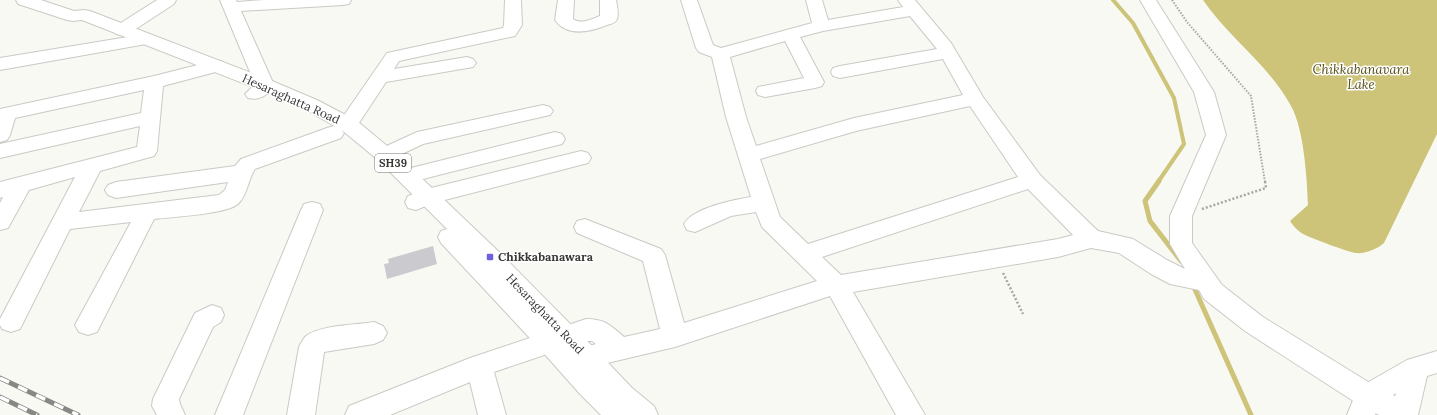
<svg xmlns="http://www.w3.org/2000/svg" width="1437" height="415" font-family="Lora,serif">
<rect width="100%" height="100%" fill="#f9f9f3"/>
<path fill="#cdc379" d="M1203 0H1437V134L1384 243C1377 249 1366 254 1356 253 1348 252 1311 238 1303 234 1298 231 1294 227 1290 221L1308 205C1307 178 1304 129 1291 106 1269 65 1229 38 1203 0Z"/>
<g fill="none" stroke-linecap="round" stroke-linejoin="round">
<path stroke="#cdc379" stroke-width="4" d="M1113 0 1133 23 1174 98 1184 144 1158 182"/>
<path stroke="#cdc379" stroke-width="5" d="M1159 181 1145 201 1150 221 1181 261
M1193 285 1251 415"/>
</g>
<path fill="#cacacf" d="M433 246 437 264 387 279 384 264 389 263 388 259Z"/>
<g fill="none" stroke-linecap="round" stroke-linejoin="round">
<g stroke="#cac9c5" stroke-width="2">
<path id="minor" d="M157 0H176L174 4 128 34 122 35 116 34 113 30 116 26Z
M220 0H236L237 2 263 0H351L349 4 343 5 241 11 274 85C268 95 260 101 248 98L245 94 255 84Z
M505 0H521L522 25 515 36 399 61 394 69 467 57 473 59 476 63 473 67 386 82 355 129 348 131 341 129 344 133 341 138 255 169C248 179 248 193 239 203 229 214 172 217 154 219L97 332 88 335 79 332 75 325 131 222 70 229 20 329 11 332 2 329 0 325V319L75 177 29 190 8 228 0 230V203L3 197 0 198V182L137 147 140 126 0 158V144L141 113 144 90 15 118 10 135 7 140 0 142V109L154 76 217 60 223 62 226 66 223 70 163 86 157 151 154 156 100 171 79 212 219 195 225 190 228 182 116 198 108 195 105 190 108 185 116 182 235 166 241 159 327 128 334 126 341 128 338 124 387 53 503 28 504 25Z
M558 0H574L573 19C581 25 592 19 600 16V0H616C617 5 619 14 617 19 616 23 610 24 607 25 590 32 567 37 555 20Z
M681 0H697L713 45 721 48 812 23 806 0H822L828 20 903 7 898 0H915L951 43 983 97 1040 175 1098 231 1133 239 1167 260 1185 269 1170 244V216L1206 135 1194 92 1140 0H1156L1214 92 1226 135 1192 216V243L1222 285 1263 317 1378 388 1414 405 1417 415H1379L1358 404 1245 331 1204 299 1199 290 1170 284 1151 274 1119 253 1091 248 1058 257 853 292 925 415H896L830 296 675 347 586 368 571 373 562 370 558 362 562 354 596 344 592 341H586L494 372 506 415H478L470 382 390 415H345L349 406 470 358 586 319C605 319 610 325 624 337L660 329 643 261 577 233 574 227 577 221 585 219 661 249 665 255 684 323 817 281 762 227 756 212 731 216 695 232 687 230 684 224C693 208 733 200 751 197L726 117 712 57 699 52 696 48ZM910 16 937 49 840 66 833 68 831 72 833 76 840 78 943 59 963 95 854 118 756 146 746 117 730 57 785 41 804 78 758 87 756 91 758 95 765 97 815 88 822 86 824 82 800 37 823 31ZM970 106 1018 177 808 244 780 217 760 159 856 131ZM1028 189 1073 235 1058 239 841 275 822 257Z
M146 34 152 35 155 39 152 43 0 70V58Z
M543 105 550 107 553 111 550 115 423 144 385 162 378 160 375 155 378 150 417 132Z
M555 132 562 134 565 139 562 144 407 183 400 181 396 176 400 171 407 169Z
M581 151 588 153 591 158 588 163 433 203 416 210 408 208 405 202 408 196 427 189Z
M312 202 320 204 323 210 243 415H215L301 210 304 204Z
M212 305 221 308 224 315 221 322 213 327 179 399 180 404 185 415H157L152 406 153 399 192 319 195 313Z
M374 322 383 326 387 333 383 340 374 344 324 352 315 415H287L299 347C301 343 303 339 306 336 320 325 356 325 374 322Z"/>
</g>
<g stroke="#cac9c5" stroke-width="2">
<path id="major" d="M16 0H41L74 11 84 10 90 11 272 81 317 100 357 121 392 150 498 251 595 349 632 388 654 406 658 415H601L580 394 541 350 441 243 438 237 441 231 447 229 378 160 343 131 303 108 258 89 82 20 73 21 67 20 18 4Z
M1437 351V373L1427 376 1418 415H1390L1396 393 1379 404 1375 415H1347L1358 388 1407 360Z"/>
</g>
<path stroke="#a7a7a3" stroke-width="2" stroke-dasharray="1.5 1.5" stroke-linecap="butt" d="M1172 0 1187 22 1251 96 1265 182"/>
<path stroke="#a7a7a3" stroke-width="2.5" stroke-dasharray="2 2" stroke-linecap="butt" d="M1202 209 1266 188 1265 181
M1003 273 1023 314"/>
<use href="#minor" fill="#fff" fill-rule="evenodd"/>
<use href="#major" fill="#fff" fill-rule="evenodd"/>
<g stroke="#878784" stroke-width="5">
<path id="rail" d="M0 378 78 415
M0 397 37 415"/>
</g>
<use href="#rail" stroke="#fff" stroke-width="3.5" stroke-dasharray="10" stroke-linecap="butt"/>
</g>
<rect fill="#6f61db" stroke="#fff" stroke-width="1.5" x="486" y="253" width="8" height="8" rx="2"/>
<g text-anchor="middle" stroke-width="3" stroke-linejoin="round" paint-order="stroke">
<rect fill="#fff" stroke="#747472" stroke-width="1" x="375" y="154" width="36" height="18" rx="3"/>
<g font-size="11" font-weight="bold" fill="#383836">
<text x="393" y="167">SH39</text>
</g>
<g font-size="12" fill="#383836" stroke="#fff">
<text transform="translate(291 99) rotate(24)" y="4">Hesaraghatta Road</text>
<text transform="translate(545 314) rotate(46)" y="4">Hesaraghatta Road</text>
</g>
<g font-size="12" font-weight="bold" fill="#383836" stroke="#fff" text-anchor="start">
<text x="498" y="261">Chikkabanawara</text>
</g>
<g font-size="13" font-style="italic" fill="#59511a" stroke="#fff">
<text x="1361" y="74">Chikkabanavara<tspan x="1361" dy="15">Lake</tspan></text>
</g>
</g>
</svg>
